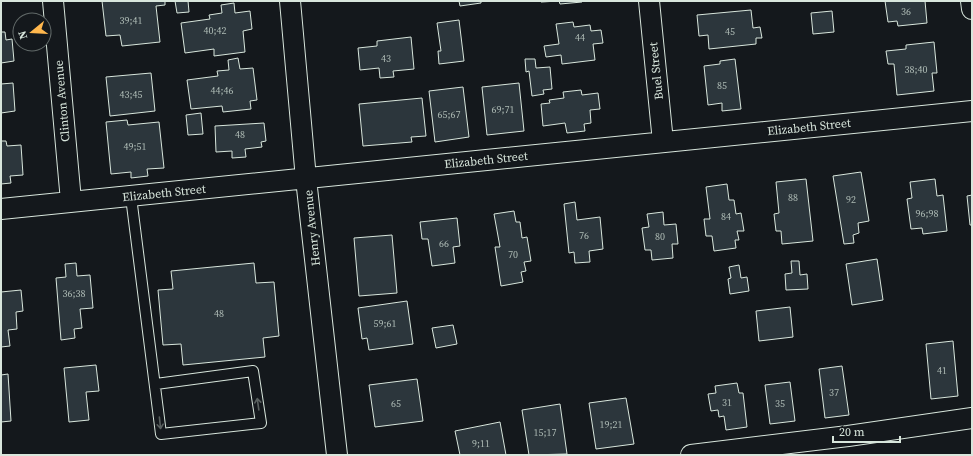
<svg xmlns="http://www.w3.org/2000/svg" width="973" height="456" font-family="'Source Serif 4',serif">
<rect width="100%" height="100%" fill="#14181c"/>
<path fill="#2c363c" stroke="#d8e6dc" d="M102 1H165V5L156 6 160 42 122 46 120 35 106 36Z
M175 1H188L189 12 177 13Z
M459 1H481V3L460 6Z
M541 1H582V2L560 4 559 1 541 2Z
M885 1H925L927 23 898 26 897 21 888 22Z
M234 3 235 13 250 11 252 29 243 31 245 52 214 56V49L185 53 181 23 210 19 209 15 222 13 221 5Z
M751 10 753 28 760 27 762 38H756V44L709 49 708 35 699 36 697 15Z
M832 11 834 32 813 34 811 13Z
M459 20 464 61 439 64 438 51H441L437 23Z
M573 22 574 27 590 25 591 31 601 30 603 43 593 44 595 60 562 64 561 55 546 57 544 46 559 44 556 24Z
M1 32H5L6 40 12 39 14 61 1 63Z
M411 37 414 69 393 71 394 77 380 78 379 68 360 70 358 48 377 46V41Z
M934 42 937 73H932L934 91 897 95 894 64H888L886 51 906 49V45Z
M238 58 240 69 253 68 257 100 250 101 251 109 223 112 222 106 191 109 187 80 218 76 217 71 229 70 228 60Z
M525 59H535L536 68 550 67 552 89 543 90 544 94 532 96 529 71 526 72Z
M735 59 741 109 722 111V103L708 105 704 66 720 64V61Z
M151 73 155 111 110 116 106 77Z
M13 83 15 111 1 113V84Z
M519 83 524 131 487 135 482 87Z
M463 87 469 137 435 142 429 91Z
M581 90 582 95 598 93 600 109 590 110 591 123 584 124 585 131 567 133 565 123 543 126 541 104 550 103 549 100 564 98 563 92Z
M422 98 426 136 411 137 412 142 363 146 359 104Z
M201 113 203 134 188 135 186 115Z
M127 120 128 125 159 122 164 168 147 169 148 176 131 178V172L111 174 106 122Z
M264 123 266 141 261 142 262 147 245 149 246 157 232 158V151L216 152 215 126Z
M1 141H6L7 146 21 145 23 175 10 176 11 183 1 184Z
M861 172 869 221 858 223 859 233 853 235 854 243 844 244 833 176Z
M806 179 813 241 782 244 781 231H776L774 214 779 213 776 182Z
M935 179 937 196 943 195 947 231 923 234 922 228 911 229 907 199 912 198 910 182Z
M727 184 729 200H734L736 214 741 213 744 231H737L739 240H735L736 248 714 251 712 236H706L704 219H710L706 187Z
M972 195V225H970L967 196Z
M575 202 577 220 600 217 603 249 589 251 590 262 575 263 574 252 569 253 564 204Z
M514 211 516 222H520L522 238 527 237 531 261 524 262 526 271 521 272 523 282 501 286 495 247H500L494 214Z
M663 212 664 225 676 224 678 244H672L673 258 652 260 651 250H645L642 228 649 227 647 214Z
M457 218 460 246 453 247 455 263 432 266 428 239H422L420 222Z
M392 235 397 293 359 296 354 238Z
M877 259 883 300 852 305 846 264Z
M791 261H799L800 275 807 274 808 289 786 290 785 274 792 273Z
M76 263 77 276 90 275 93 308 80 309 82 328 74 329 75 338 61 340 56 278 66 277 65 264Z
M254 263 256 283 274 282 279 336 263 338 265 357 183 365 181 344 163 345 158 290 173 289 171 271Z
M739 265 741 278 747 277 749 291 730 294 728 279 731 278 729 267Z
M21 290 23 311 16 312 17 329 8 330 10 346 1 347V292Z
M407 301 413 344 369 350 367 338 362 339 358 308Z
M790 307 793 337 759 341 756 311Z
M453 325 457 344 436 348 432 328Z
M953 341 958 396 931 399 926 344Z
M96 365 99 391 86 392 89 420 69 422 64 368Z
M842 366 849 415 825 418 819 369Z
M8 374 11 421 1 422V375Z
M417 379 423 421 375 427 369 385Z
M790 382 795 421 770 424 765 385Z
M737 383 739 393H743L747 427 726 430 724 416 719 417 718 410 711 411 708 394 716 393 715 386Z
M626 398 634 444 596 449 589 403Z
M560 404 567 454 529 455 522 410Z
M500 422 506 455H460L455 431Z"/>
<g fill="none" stroke-linecap="round" stroke-linejoin="round">
<g stroke="#d8e6dc" stroke-width="12">
<path id="lane" d="M131 197 161 434 261 423 253 371 156 384"/>
</g>
<g stroke="#d8e6dc" stroke-width="22">
<path id="street" d="M53 1 71 201
M290 1 306 179 337 455
M649 1 663 142
M971 1 972 9
M1 209 972 111
M691 455 848 436 972 418"/>
</g>
<use href="#lane" stroke="#14181c" stroke-width="10"/>
<use href="#street" stroke="#14181c" stroke-width="20"/>
</g>
<defs><path id="oneway-shaft" d="M-6 0H5M1.5-3L5.5 0L1.5 3" fill="none" stroke-width="1.6" stroke-linecap="round" stroke-linejoin="round"/></defs>
<g stroke="#59605f">
<use href="#oneway-shaft" transform="translate(258 404) rotate(-98)"/>
<use href="#oneway-shaft" transform="translate(160 423) rotate(84)"/>
</g>
<g text-anchor="middle" stroke-width="3" stroke-linejoin="round" paint-order="stroke">
<g font-size="10" fill="#adbab4">
<text x="906" y="15">36</text>
<text x="131" y="24">39;41</text>
<text x="215" y="34">40;42</text>
<text x="730" y="35">45</text>
<text x="580" y="41">44</text>
<text x="386" y="62">43</text>
<text x="916" y="73">38;40</text>
<text x="722" y="89">85</text>
<text x="222" y="94">44;46</text>
<text x="131" y="98">43;45</text>
<text x="503" y="113">69;71</text>
<text x="449" y="118">65;67</text>
<text x="240" y="138">48</text>
<text x="135" y="150">49;51</text>
<text x="793" y="201">88</text>
<text x="851" y="203">92</text>
<text x="927" y="217">96;98</text>
<text x="726" y="220">84</text>
<text x="584" y="239">76</text>
<text x="660" y="240">80</text>
<text x="444" y="247">66</text>
<text x="513" y="258">70</text>
<text x="74" y="297">36;38</text>
<text x="219" y="317">48</text>
<text x="385" y="327">59;61</text>
<text x="942" y="374">41</text>
<text x="834" y="396">37</text>
<text x="727" y="406">31</text>
<text x="396" y="407">65</text>
<text x="780" y="407">35</text>
<text x="611" y="428">19;21</text>
<text x="545" y="436">15;17</text>
<text x="481" y="447">9;11</text>
</g>
<g font-size="12" fill="#d8e6dc" stroke="#14181c">
<text transform="translate(656 71) rotate(-96)" y="4">Buel Street</text>
<text transform="translate(62 101) rotate(-95)" y="4">Clinton Avenue</text>
<text transform="translate(809 127) rotate(-6)" y="4">Elizabeth Street</text>
<text transform="translate(486 160) rotate(-6)" y="4">Elizabeth Street</text>
<text transform="translate(164 193) rotate(-6)" y="4">Elizabeth Street</text>
<text transform="translate(312 228) rotate(-96)" y="4">Henry Avenue</text>
</g>
</g>
<rect width="973" height="456" fill="none" stroke="#d8e6dc" stroke-width="4"/>
<g transform="translate(32 32) rotate(252)"><circle r="19" fill="#14181c" stroke="#626a69"/>
<path d="M0-3L7 15L0 10L-7 15Z" fill="#ffb74d"/>
<text y="-6" font-size="11" font-weight="bold" text-anchor="middle" fill="#d8e6dc">N</text>
</g>
<path d="M833 436v6h67v-6" fill="none" stroke="#d8e6dc" stroke-width="2"/>
<text x="839" y="436" font-size="12" fill="#d8e6dc" stroke="#14181c" stroke-width="3" paint-order="stroke">20 m</text>
</svg>
